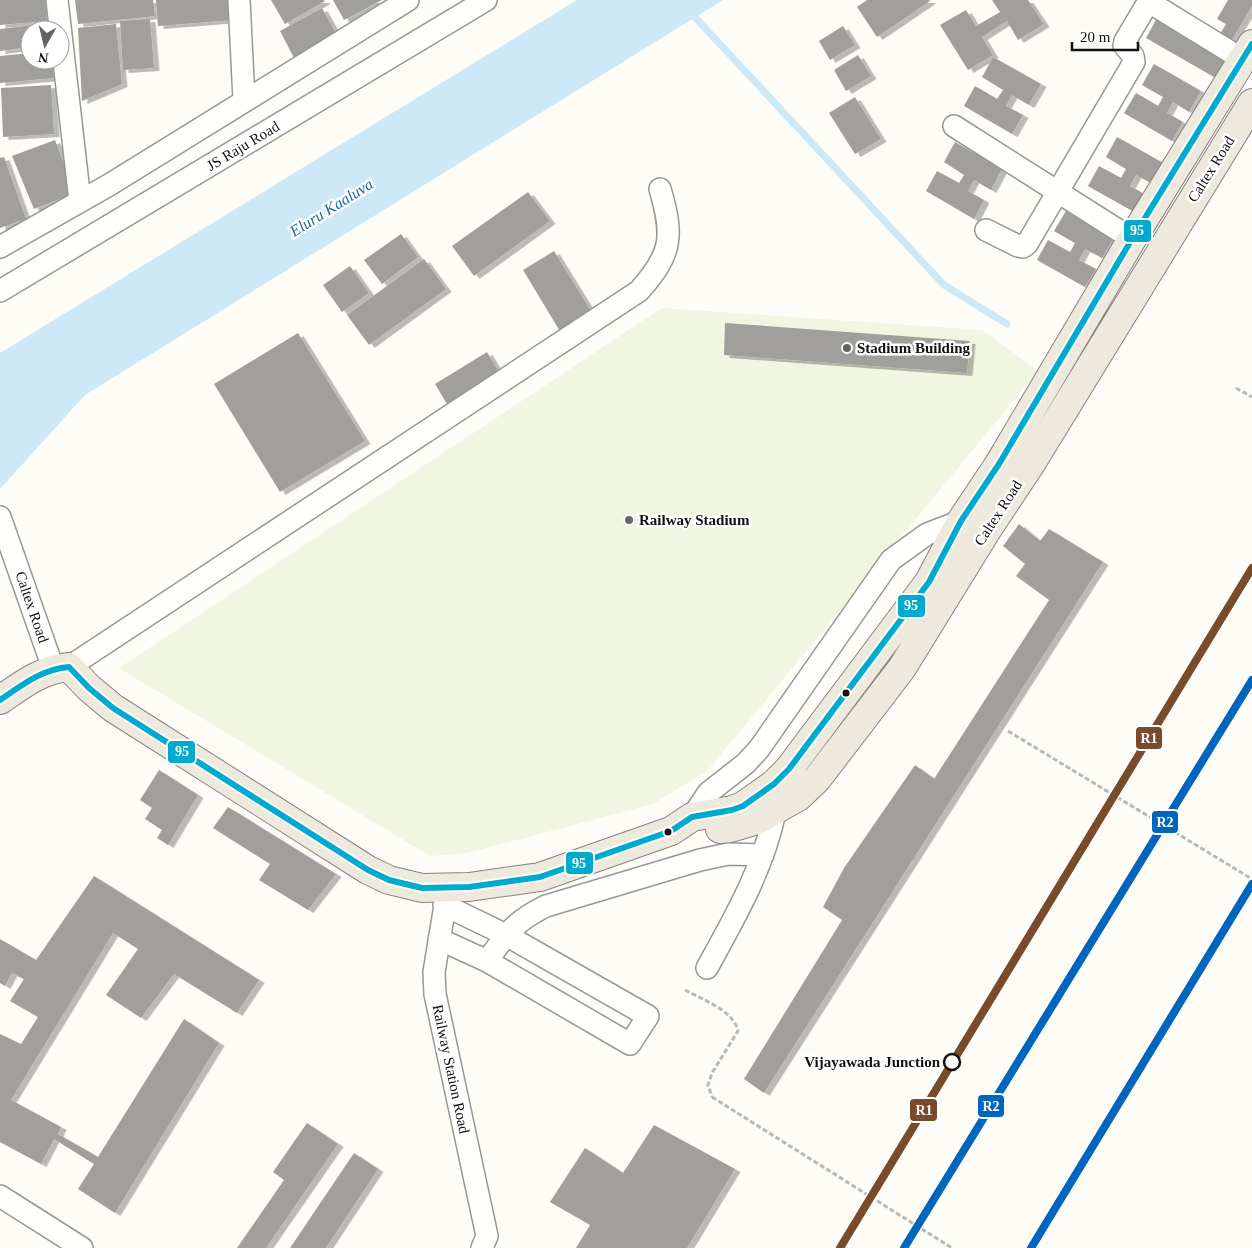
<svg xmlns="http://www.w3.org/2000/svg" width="1252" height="1248" font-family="'Times New Roman',serif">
<defs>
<filter id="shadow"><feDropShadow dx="5.5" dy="3" stdDeviation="0" flood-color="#0004"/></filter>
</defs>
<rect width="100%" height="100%" fill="#fdfcf7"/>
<path fill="#f0f6e1" d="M662 308 982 330 1038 371 708 770 653 804 467 853 430 856 119 668Z"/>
<path fill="#cde8f7" d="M577 0H723L85 395 0 489V353Z"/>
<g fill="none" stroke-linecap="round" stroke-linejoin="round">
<path stroke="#cde8f7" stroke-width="7" d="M679 0 944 285 1007 324"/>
</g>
<path fill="#a19f9c" filter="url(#shadow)" d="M0 0H45L47 21 0 25Z
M75 0H153L155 16 78 24Z
M156 0H231L233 20 158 26Z
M271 0H324L325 1 285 24Z
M333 0H382L344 20Z
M867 0H929L930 1 877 37 857 7Z
M992 0H1028L1044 24 1018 40 1007 21 982 37 993 55 968 70 940 25 966 10 976 26 1000 12Z
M1228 0H1252V6L1232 40 1220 34 1226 24 1217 19Z
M322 8 337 35 294 58 280 31Z
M1157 18 1232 61 1221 81 1146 38Z
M150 19 154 68 123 70 120 21Z
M42 24 43 30H30V47L0 51V29Z
M116 24 122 84 82 101 78 28Z
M843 26 855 45 830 60 819 41Z
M30 53V60H52L54 78 0 83V56Z
M858 55 871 76 846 91 834 70Z
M993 57 1041 84 1029 105 1012 95 1006 106 1023 115 1012 134 964 106 975 86 997 99 1003 90 982 77Z
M1154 64 1201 91 1189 112 1173 102 1167 113 1183 122 1172 141 1124 113 1136 93 1158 106 1163 97 1142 85Z
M51 85 54 134 3 137 1 88Z
M855 97 881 139 855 154 829 113Z
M1117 137 1165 164 1153 184 1136 175 1130 186 1146 195 1136 213 1088 186 1099 166 1121 178 1126 169 1106 157Z
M55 140 75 193 34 209 12 156Z
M955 142 1002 169 991 190 974 180 968 191 984 200 974 219 926 191 937 171 959 183 964 175 944 162Z
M4 157 26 219 0 228V158Z
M528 192 550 221 474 276 452 246Z
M1066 211 1114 238 1102 258 1085 249 1079 260 1096 269 1085 287 1037 260 1048 240 1070 252 1075 243 1054 231Z
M401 234 418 257 382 284 364 260Z
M554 251 593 314 561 333 523 270Z
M424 259 446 289 369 345 347 315Z
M350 266 369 293 342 312 323 285Z
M725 323 970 341 967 373 724 355Z
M298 333 365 441 280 492 214 384Z
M487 352 499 372 447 404 435 384Z
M1019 524 1040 541 1049 529 1103 562 764 1093 744 1079 842 920 823 907 844 868 915 765 934 779 1049 600 1016 576 1025 564 1003 546Z
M159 770 198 795 168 845 157 838 162 830 145 819 152 808 140 800Z
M228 807 336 874 308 910 259 880 270 864 213 828Z
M94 876 259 980 237 1013 174 974 141 1018 106 995 138 949 113 933 11 1100 61 1127 58 1134 98 1157 184 1019 219 1043 115 1213 78 1189 94 1164 54 1139 41 1164 0 1142V1034L21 1044 38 1017 10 1001 24 979 12 973 5 986 0 983V939L36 960Z
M307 1123 338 1144 266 1248H237L284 1180 273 1172Z
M654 1125 735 1169 687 1248H576L590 1225 550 1202 585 1148 623 1173Z
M354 1153 378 1169 326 1248H290Z"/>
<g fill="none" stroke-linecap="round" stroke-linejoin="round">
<g stroke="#979795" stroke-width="24">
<path id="minor" d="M57 0 80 201
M239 0 244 100
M954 126 1132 239
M986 230 1018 246 1023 247 1027 244 1134 62 1133 56 1124 45 1125 41 1146 6 1154 5 1242 59
M0 247 109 185 408 0
M0 291 486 0
M0 517 53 668
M69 667 639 291C672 254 674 237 660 189
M692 817 708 793 745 764 759 749 891 560 927 534 961 521
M447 893 434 972 435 994 487 1236 482 1248
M439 939 487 961 630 1044 648 1016 506 935 444 905
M487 961C507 933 515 921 546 906L700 860 728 854 763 855
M707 968C735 917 763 869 775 812
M0 1196 82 1248"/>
</g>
<g stroke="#858482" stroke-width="30">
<path id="major" d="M0 700C22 685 42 669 69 667L89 688 113 708 368 870 389 880 422 888 469 887 540 877 671 831 692 817 732 810 743 806 774 784 789 769 929 582 961 521 999 464 1132 239 1252 44
M720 829 730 828 757 820 798 797 817 779 902 668 987 530 1032 462 1252 103"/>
</g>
<path stroke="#b9b9b8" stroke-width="3" stroke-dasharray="5 2.5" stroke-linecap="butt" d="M1236 388 1252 397
M685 990C703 1000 733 1010 738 1031L712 1073 708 1085 712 1097"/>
<use href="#minor" stroke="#fffffe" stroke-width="21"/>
<use href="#major" stroke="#ede9dc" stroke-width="28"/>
<g stroke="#d9c6c7" stroke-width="5.5">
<path id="rail" d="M840 1248 1252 568
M904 1248 1252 680
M1031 1248 1252 884"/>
</g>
<use href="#rail" stroke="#fff" stroke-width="4" stroke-dasharray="11" stroke-linecap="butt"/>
<path stroke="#b9b9b8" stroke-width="3" stroke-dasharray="5 2.5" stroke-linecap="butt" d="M1008 731 1252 879
M712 1097 952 1248"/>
<g stroke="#fff" stroke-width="10">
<path id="bus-1" d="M0 700C22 685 42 669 69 667L89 688 113 708 368 870 389 880 422 888 469 887 540 877 671 831 692 817 732 810 743 806 774 784 789 769 929 582 961 521 999 464 1132 239 1252 44"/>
</g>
<use href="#bus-1" stroke="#00a9ce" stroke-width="6"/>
<g stroke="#fff" stroke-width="11">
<path id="rail-1" d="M840 1248 1252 568"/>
</g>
<g stroke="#fff" stroke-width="11">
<path id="rail-2" d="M904 1248 1252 680
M1031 1248 1252 884"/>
</g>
<use href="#rail-1" stroke="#7a4b2a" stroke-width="8"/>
<use href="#rail-2" stroke="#0065bd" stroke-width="8"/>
</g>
<g fill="#646362" stroke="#fff" stroke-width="2">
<circle cx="847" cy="348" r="5"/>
<circle cx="629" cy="520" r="5"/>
</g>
<g fill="#111" stroke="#fff" stroke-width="2">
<circle cx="846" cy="693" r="4.5"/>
<circle cx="668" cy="832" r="4.5"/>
</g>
<circle fill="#fff" stroke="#111" stroke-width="2.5" cx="952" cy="1062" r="8"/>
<g text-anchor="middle" stroke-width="5" stroke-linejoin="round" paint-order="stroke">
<g font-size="15" fill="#111" stroke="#fff">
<text transform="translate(243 146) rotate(-31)" y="5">JS Raju Road</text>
<text transform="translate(1211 169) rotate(-58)" y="5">Caltex Road</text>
<text transform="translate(998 513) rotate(-57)" y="5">Caltex Road</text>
<text transform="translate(32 607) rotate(71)" y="5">Caltex Road</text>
<text transform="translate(451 1069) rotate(78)" y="5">Railway Station Road</text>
</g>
<g font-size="15" font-weight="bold" fill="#111" stroke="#fff" text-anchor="start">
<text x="857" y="353">Stadium Building</text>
<text x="639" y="525">Railway Stadium</text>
</g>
<g font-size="15" font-weight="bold" fill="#111" stroke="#fff" text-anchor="end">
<text x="940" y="1067">Vijayawada Junction</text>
</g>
<g font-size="16" font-style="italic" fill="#1768a6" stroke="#fff">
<text transform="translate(331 207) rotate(-32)" y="6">Eluru Kaaluva</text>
</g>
</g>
<g stroke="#fff" stroke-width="2">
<rect x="1123" y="219" width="29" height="24" rx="5" fill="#00a9ce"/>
<rect x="897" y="594" width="29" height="24" rx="5" fill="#00a9ce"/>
<rect x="1135" y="726" width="28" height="24" rx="5" fill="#7a4b2a"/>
<rect x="167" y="740" width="29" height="24" rx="5" fill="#00a9ce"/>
<rect x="1151" y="810" width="28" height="24" rx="5" fill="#0065bd"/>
<rect x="565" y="851" width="29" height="24" rx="5" fill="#00a9ce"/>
<rect x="977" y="1094" width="28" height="24" rx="5" fill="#0065bd"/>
<rect x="909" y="1098" width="29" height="24" rx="5" fill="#7a4b2a"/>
</g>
<g font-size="14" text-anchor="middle" font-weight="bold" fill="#fff">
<text x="1137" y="235">95</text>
<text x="911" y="610">95</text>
<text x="1149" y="743">R1</text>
<text x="182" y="756">95</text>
<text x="1165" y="827">R2</text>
<text x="579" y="868">95</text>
<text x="991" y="1111">R2</text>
<text x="924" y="1115">R1</text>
</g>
<g transform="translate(45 45) rotate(188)"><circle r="24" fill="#ffffff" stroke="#a0a0a0"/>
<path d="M0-4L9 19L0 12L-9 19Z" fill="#646362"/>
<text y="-8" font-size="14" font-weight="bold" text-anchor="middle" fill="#111111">N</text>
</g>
<path d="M1072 42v8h66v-8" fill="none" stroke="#111111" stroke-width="2.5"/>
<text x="1080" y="42" font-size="15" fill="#111111" stroke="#ffffff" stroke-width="4" paint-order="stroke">20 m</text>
</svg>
